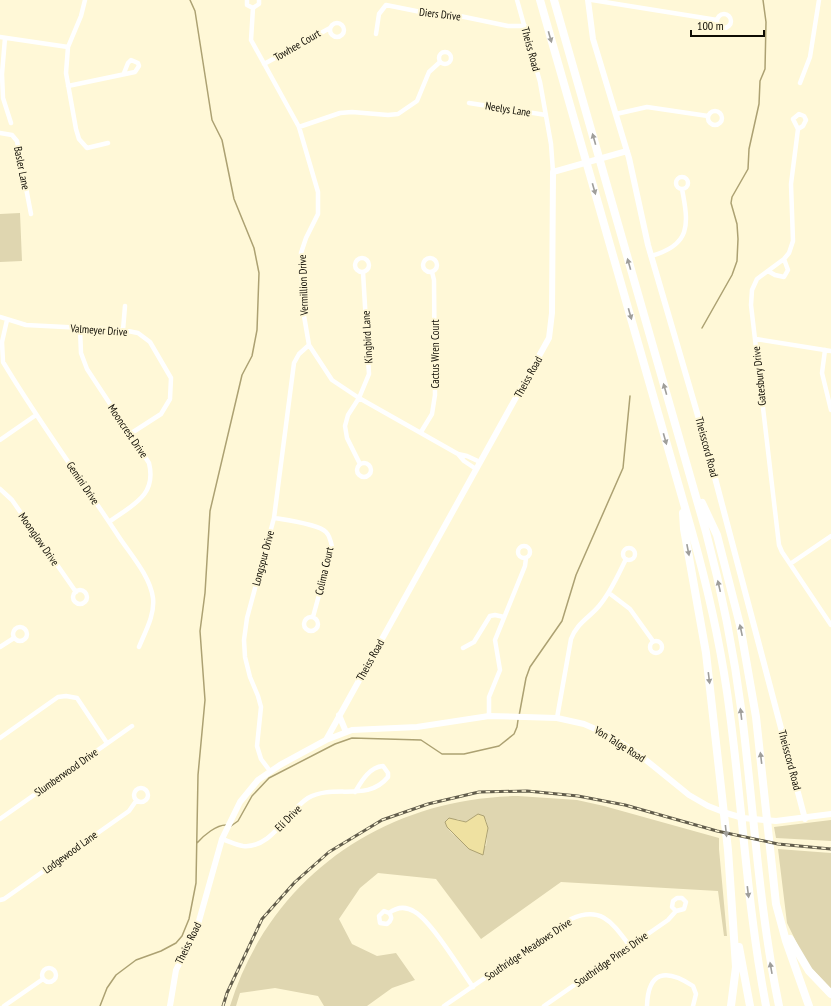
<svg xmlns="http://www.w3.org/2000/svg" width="831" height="1006" font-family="'PT Sans Narrow',sans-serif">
<rect width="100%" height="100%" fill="#fff8d7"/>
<path fill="#dfd6b0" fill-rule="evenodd" d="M20 213 22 261 0 262V214Z
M518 796 577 800 604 806 719 838V849L727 936H724L718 891 561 882 481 939 436 879 378 873 360 888 339 919 352 944 377 956 396 953 415 980 392 988 367 1006H324L318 996 275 988 240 993 236 1006H230C270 877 384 798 518 796ZM478 814 486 820 488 828 486 846C470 842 451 840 445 822L457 819 466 822Z
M831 820V841L776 838 774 827Z
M778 849 831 853V989L806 962 787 923Z"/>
<path fill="#efe1a1" stroke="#aca172" d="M478 814 484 816 488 828 483 855 469 849 447 827 445 822 449 818 466 822Z"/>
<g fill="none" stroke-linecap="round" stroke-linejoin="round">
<path stroke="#aca172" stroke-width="1.5" d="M702 328 732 275 737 261 738 239 737 224 731 203 732 197 748 169 749 149 759 104 760 81 765 69 766 22 763 0
M519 716 526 678 530 667 562 621 576 575 623 468 630 396
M231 826 238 821 252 796 269 778 335 744 352 738 421 740 442 754H464L499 746 514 734 517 727 518 720
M197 843C203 836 217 824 227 825
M100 1006 107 988 116 975 136 960 161 951 176 943 182 936 189 919 196 883 198 775 205 700 200 631 205 593 210 511 242 375 252 356 257 330 259 273 254 248 234 199 222 140 212 120 195 11 190 0"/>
<path stroke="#fff" stroke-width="4.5" d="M85 0 81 16 68 47 66 73 76 129 79 139 87 148 108 143
M247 0V5L253 8 259 4V0
M517 0 540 82 551 144 553 172
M592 0 717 20
M253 8 251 40 299 127 318 192V214L306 238 301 253 303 310 309 345 332 380 359 398 458 454 467 456 480 462
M717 21a7 7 0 1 1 14 0a7 7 0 1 1-14 0Z
M330 30a7 7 0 1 1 14 0a7 7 0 1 1-14 0Z
M376 34 379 14 386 5 426 13 455 15 508 26H525
M0 37 68 47
M5 38 2 74 3 98 11 123
M439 58a6 6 0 1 1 12 0a6 6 0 1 1-12 0Z
M264 64 330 28
M800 83 810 57 819 0
M68 86 135 72 139 66 138 63 131 60 128 63 124 73
M469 103 546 115
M708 118a7 7 0 1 1 14 0a7 7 0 1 1-14 0Z
M616 114 647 107 708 116
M299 127 340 113 352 112 388 115 398 114 417 101 429 72 440 62
M798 129 793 119 799 114 804 116 806 120 803 126 798 129 791 184 793 241 789 253 784 259 757 279 752 290 751 305 779 545 782 552 831 625
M0 133 12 135 17 141 31 214
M676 183a6 6 0 1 1 12 0a6 6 0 1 1-12 0Z
M651 256C691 245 689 225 682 189
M355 265a7 7 0 1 1 14 0a7 7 0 1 1-14 0Z
M423 265a7 7 0 1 1 14 0a7 7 0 1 1-14 0Z
M768 271 775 275 784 277 788 270 784 259
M0 317 26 325 123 330 138 333 150 342 171 378 170 399 161 414 130 434
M7 320 2 342 3 362C39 422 81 479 119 537 131 555 150 576 153 598 155 615 145 632 139 647
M80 329 81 353 87 369 149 463C157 496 132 505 109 522
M123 330 125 306
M756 339 831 351
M825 350 822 373 831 410
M421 432 432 414 435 395 434 280 432 272
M0 440 36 415
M458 454 464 461 476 469
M357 470a7 7 0 1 1 14 0a7 7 0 1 1-14 0Z
M360 464 347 438 345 426 348 415 359 398 369 374 363 272
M0 489 12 500 76 592
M274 518C286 520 318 524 326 532 330 536 331 542 332 547L313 617
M518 552a6 6 0 1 1 12 0a6 6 0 1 1-12 0Z
M623 554a6 6 0 1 1 12 0a6 6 0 1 1-12 0Z
M790 564 831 536
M73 597a7 7 0 1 1 14 0a7 7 0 1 1-14 0Z
M609 593 630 609 653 641
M304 624a7 7 0 1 1 14 0a7 7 0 1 1-14 0Z
M13 634a7 7 0 1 1 14 0a7 7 0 1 1-14 0Z
M650 647a6 6 0 1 1 12 0a6 6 0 1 1-12 0Z
M0 647 14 638
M463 648 474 642 490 616 495 615 504 617
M489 716V697L500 670 495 640 525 566 526 558
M557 718 571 639C577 623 589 618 599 606 611 592 618 575 626 559
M0 738 58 697 66 696 77 698 107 743
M270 771 261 759 257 746 261 707 258 696 250 677 245 657 244 640 247 618 274 518 294 363 299 354 309 345
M134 795a7 7 0 1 1 14 0a7 7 0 1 1-14 0Z
M0 819 132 726
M222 839C229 841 236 845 243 846 272 849 287 811 308 798 334 783 367 803 388 777V773L383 766C369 767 361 782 355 792
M0 900 4 899 129 811 136 801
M389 913C393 917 391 921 387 924L380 923 379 916 384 911 389 913C397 907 406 906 415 912 431 921 461 970 473 987
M42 975a7 7 0 1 1 14 0a7 7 0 1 1-14 0Z
M4 1006 43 979
M444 1006 571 919C602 905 613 924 630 946
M544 1006 668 920 676 911 684 909 686 902 682 898H677L673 901 672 907 676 911
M647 1006C648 971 666 968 693 986L696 994 693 1006"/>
<path stroke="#fff" stroke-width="6" d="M588 0 593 39 629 158 648 245 705 440 805 819
M339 715 346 732
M326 740 549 338 552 313 553 172 627 151
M170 1006 176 970 197 928 222 839 240 802 258 780 280 765 326 740 352 730 417 727 489 716 557 718 584 724 609 735 641 756 689 795 708 806 726 813 743 818 776 821 831 814"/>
<path stroke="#fff" stroke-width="8" d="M540 0 692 532C707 585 719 638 727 692 742 796 746 902 766 1006
M554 0 706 532C722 592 734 653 742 715 754 812 759 910 779 1006
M702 503 717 535 740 625 756 717 776 904 786 941 809 1006
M683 513 684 529 706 653 728 850 736 967 731 1006
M790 939 809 971 831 994
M739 947 750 1006"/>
<g stroke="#625d4c" stroke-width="3">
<path id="rail" d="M223 1006 227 993 262 919 295 882 329 852 382 820 428 804 479 792 527 791 578 796 625 805 717 831 778 844 831 849"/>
</g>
<use href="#rail" stroke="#fff8d7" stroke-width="1.5" stroke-dasharray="4.5" stroke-linecap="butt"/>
</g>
<defs><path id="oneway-solid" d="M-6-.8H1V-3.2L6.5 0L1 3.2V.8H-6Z"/></defs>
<g fill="#9f9e9a">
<use href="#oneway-solid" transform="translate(550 37) rotate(74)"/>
<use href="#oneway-solid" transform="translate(594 139) rotate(-106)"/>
<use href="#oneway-solid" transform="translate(594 189) rotate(74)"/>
<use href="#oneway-solid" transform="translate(629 264) rotate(-106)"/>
<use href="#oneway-solid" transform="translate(630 314) rotate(74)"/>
<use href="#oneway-solid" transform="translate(665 389) rotate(-106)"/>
<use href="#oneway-solid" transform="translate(665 439) rotate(74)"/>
<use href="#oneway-solid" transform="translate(688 550) rotate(79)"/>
<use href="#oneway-solid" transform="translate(719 586) rotate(-103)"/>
<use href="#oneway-solid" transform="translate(741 630) rotate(-102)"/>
<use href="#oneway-solid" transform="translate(709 678) rotate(83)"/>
<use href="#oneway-solid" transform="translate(741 714) rotate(-97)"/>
<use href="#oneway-solid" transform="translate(761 758) rotate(-97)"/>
<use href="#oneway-solid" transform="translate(726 831) rotate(84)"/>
<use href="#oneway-solid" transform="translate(748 892) rotate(83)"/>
<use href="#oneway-solid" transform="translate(771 968) rotate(-100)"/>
</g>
<g text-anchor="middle" stroke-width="4" stroke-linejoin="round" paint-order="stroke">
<g font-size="11" fill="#0f0c03" stroke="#fff8d7">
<text transform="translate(440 14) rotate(7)" y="4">Diers Drive</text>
<text transform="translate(297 45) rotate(-30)" y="4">Towhee Court</text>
<text transform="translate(531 49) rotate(75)" y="4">Theiss Road</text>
<text transform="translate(508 109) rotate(9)" y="4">Neelys Lane</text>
<text transform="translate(22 168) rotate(79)" y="4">Basler Lane</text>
<text transform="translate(303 285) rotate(-92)" y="4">Vermillion Drive</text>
<text transform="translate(99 330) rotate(4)" y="4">Valmeyer Drive</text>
<text transform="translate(367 337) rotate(-93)" y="4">Kingbird Lane</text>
<text transform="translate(435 354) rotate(-90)" y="4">Cactus Wren Court</text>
<text transform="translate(759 376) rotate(-96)" y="4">Gatesbury Drive</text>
<text transform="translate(528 377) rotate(-61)" y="4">Theiss Road</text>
<text transform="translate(128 431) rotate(56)" y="4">Mooncrest Drive</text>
<text transform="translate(707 447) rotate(75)" y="4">Theisscord Road</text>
<text transform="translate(83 483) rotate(56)" y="4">Gemini Drive</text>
<text transform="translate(39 539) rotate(55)" y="4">Moonglow Drive</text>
<text transform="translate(263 558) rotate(-75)" y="4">Longspur Drive</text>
<text transform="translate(324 571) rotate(-77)" y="4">Colima Court</text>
<text transform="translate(370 660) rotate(-61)" y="4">Theiss Road</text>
<text transform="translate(620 744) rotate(32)" y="4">Von Talge Road</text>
<text transform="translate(790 760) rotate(75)" y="4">Theisscord Road</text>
<text transform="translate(66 772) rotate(-35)" y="4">Slumberwood Drive</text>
<text transform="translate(288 818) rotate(-45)" y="4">Eli Drive</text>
<text transform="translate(70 852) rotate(-36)" y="4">Lodgewood Lane</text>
<text transform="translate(188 943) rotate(-64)" y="4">Theiss Road</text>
<text transform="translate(528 949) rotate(-34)" y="4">Southridge Meadows Drive</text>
<text transform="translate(611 959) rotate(-35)" y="4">Southridge Pines Drive</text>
</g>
</g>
<path d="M691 30v6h73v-6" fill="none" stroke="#0f0c03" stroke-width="2"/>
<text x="697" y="30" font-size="12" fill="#0f0c03" stroke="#fff8d7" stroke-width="3" paint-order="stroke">100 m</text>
</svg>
